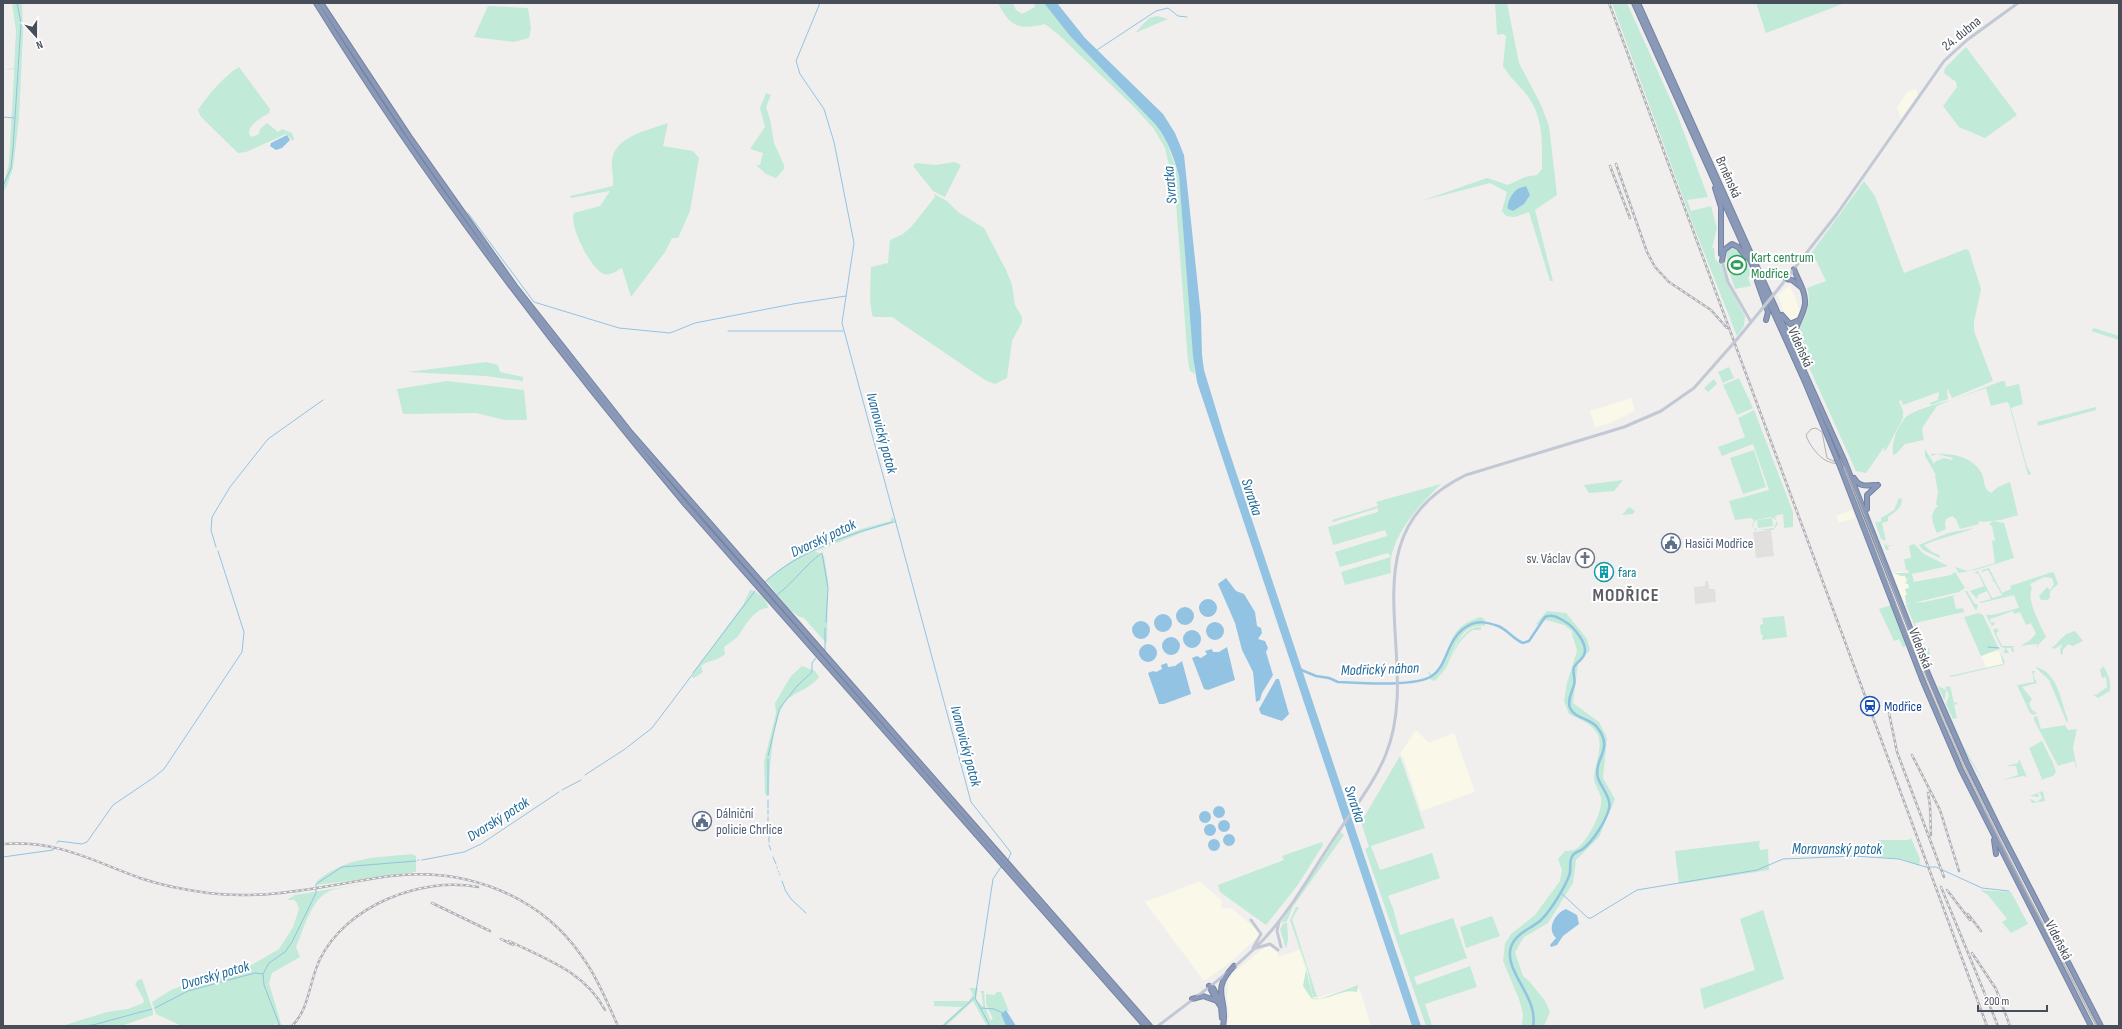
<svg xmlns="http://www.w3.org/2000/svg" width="2122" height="1029" font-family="'Sofia Sans Condensed',sans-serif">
<rect width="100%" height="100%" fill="#f0efee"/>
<path fill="#faf8e9" d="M1916 89 1918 94 1901 118 1897 108 1907 92Z
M1790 285 1800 311 1795 321 1791 322 1785 316 1778 295Z
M1631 398 1635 411 1608 424 1595 427 1590 411Z
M1852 510 1855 518 1839 523 1836 516Z
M1898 572 1911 574V601L1905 605 1893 573Z
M1997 651 2000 652 2003 664 1987 669 1981 656Z
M1416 730 1429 743 1454 733 1475 792 1421 811 1404 759 1400 754Z
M1200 881 1222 901 1221 907 1223 909 1231 908 1260 932 1258 937 1228 964 1204 981 1145 902Z
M1271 946 1276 950 1279 957 1301 949 1317 998 1353 987 1360 990 1371 1026H1227L1229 1015 1227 999 1228 981 1233 973 1264 948Z"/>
<path fill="#e1e0df" d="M1771 530 1774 556 1756 558 1753 532Z
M1705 581H1708L1709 589H1715L1716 602 1695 604 1694 587 1705 586Z"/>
<path fill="#c1ead8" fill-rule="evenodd" d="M12 3H22L23 34 19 118 13 168 7 186 3 192C3 181 7 173 9 163L14 73V69L3 70 14 68 16 31Z
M998 3H1013L1016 10 1022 14 1035 7 1034 3H1044L1070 36 1156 125 1166 140 1179 176 1195 374 1190 371 1188 361 1175 190 1165 148 1154 129 1135 108 1059 35 1045 24C1019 30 1010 27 998 3Z
M1495 3H1507L1519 63 1541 105 1549 126 1557 195 1535 210 1553 281H1550L1529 212 1515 217 1506 216 1502 211 1507 192 1490 183 1421 201 1487 178 1508 185 1525 177 1537 175 1542 169C1542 143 1544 118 1527 95 1519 85 1510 78 1504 67H1503L1506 36 1503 34 1498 35 1497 34ZM1526 186 1528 192 1508 204 1517 191Z
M1612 3H1627L1677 114 1708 197 1687 200 1691 211 1711 206 1717 228 1712 248H1714L1715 259 1721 265 1728 285 1745 316 1744 326 1737 336 1694 227Z
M1756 3H1845L1766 33Z
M488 6 528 8 531 28 529 38 514 42 474 37Z
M1157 16 1168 19 1135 33 1149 18Z
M1966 47 2017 115 1985 138 1959 127 1943 106 1957 87 1956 82 1944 73 1945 68Z
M239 67 270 109 269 113C262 117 248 125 249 134L252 137 259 134 260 129 267 123 278 132 282 129 292 133 294 138 293 141 286 134 246 152 238 153 201 117 198 110C207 96 225 75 239 67Z
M766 93 771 95 766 107 770 119 774 143 784 165V169L776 178 766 174 756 165H760L763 153 750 149 765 127 760 108Z
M668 123 663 146 693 151 699 158 690 211 678 238H672L665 252 631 297 622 268C616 271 611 276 604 274 592 271 568 225 574 213L600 206 610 191 571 198 570 196 613 186C614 178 611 168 612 161 614 136 649 130 668 123Z
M955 162 961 165 945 197 933 191 913 166 916 163 936 165Z
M1864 181 1875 196 1904 273 1966 249 1969 251 1981 289 1974 322V331L1993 381 1952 398 1947 388 1948 399 1931 405 1930 403 1938 400 1939 392 1903 405 1901 400 1899 401 1903 411V418L1886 450 1884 451V447L1866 473 1856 471 1795 336C1803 321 1813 305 1807 288L1826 281 1812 252Z
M934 194 947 201 958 212 984 228 1006 270 1012 285 1015 305 1022 317V322L1012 341 1007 378 995 384 985 380 892 317H874L872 315 870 300 871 267 888 263 890 240 903 234 911 227 935 197Z
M1733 247 1744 258 1752 275 1748 277 1751 286 1735 289 1729 271 1726 252Z
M2094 328 2119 336V340L2091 331Z
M486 362 498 365 500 372 523 377V381L486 376 408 372Z
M1729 367 1734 378 1723 383 1718 372Z
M1739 378 1753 408 1737 415 1723 385Z
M1714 379 1717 384 1708 392 1704 388Z
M447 381 524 390 527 420H505L476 413 403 414 397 389Z
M2002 381H2005L2006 387 2019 384 2023 404 2011 408 2027 467 2031 474 2028 475 2009 404 2007 402 1991 406 1986 388 1952 400Z
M1951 400 1937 406 1924 425 1922 430 1924 440 1905 444 1896 454 1893 455C1891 443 1897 426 1906 417 1914 410 1940 403 1951 400Z
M2096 407V410L2038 426 2037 422Z
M1754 410 1793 512V527L1784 528 1783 514 1777 515 1775 517 1778 524 1773 530H1755L1752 525 1754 520 1751 518 1735 520 1729 501 1769 490 1753 444 1722 456 1718 447 1745 437 1738 418ZM1771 517 1777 521 1774 528 1758 530 1754 528 1753 524 1756 520Z
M1925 449 1934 464 1936 461 1944 458 1952 460 1953 458 1937 454 1932 456 1931 454C1949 453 1972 455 1982 474 1985 481 1983 489 1991 493L1998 487 2010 482 2018 515 2001 520 1982 522 1981 521 1978 522 1979 524 1960 529 1956 519 1952 516 1946 519 1945 524 1946 529 1937 533C1933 523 1928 515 1938 506L1936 504 1938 492 1935 476 1936 475 1925 456Z
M1754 450 1766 487 1743 494 1730 458Z
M1623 480 1614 491 1589 493 1584 485Z
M1441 484C1419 505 1386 541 1391 573L1345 585 1341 572 1391 557 1388 553 1340 567 1335 552 1387 536 1385 530 1333 545 1328 527 1378 512V508L1333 522 1332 520 1378 506 1376 502Z
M1899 498 1902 499C1902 508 1895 512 1888 517V521L1882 523 1887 546 1894 545 1888 547 1889 550H1886L1883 542 1886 546V541L1881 539 1875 522H1881V518L1894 510Z
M1629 507 1635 511 1633 514 1622 515Z
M891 517 897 522 863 532 837 543 830 542 861 529 891 521Z
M1772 518 1773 526 1758 528 1757 520Z
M1993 521 2004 523 2014 558 1979 569 1959 573 1955 567 1968 571 1995 563 1992 540 1995 541 1992 526 1989 524Z
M1974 528C1972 530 1934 540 1924 545L1932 552 1939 555 1940 558 1923 550 1919 545 1948 533Z
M828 543 831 544 830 546 815 551 824 556 828 580 827 644 804 618 798 616 789 609 767 582V579C785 565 806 549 828 543Z
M1914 544 1924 554 1948 566 1912 574 1914 582 1951 575 1955 572 1965 588 1959 592 1913 603 1924 602 1956 595H1958L1953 596 1956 609 1963 608 1964 612 1915 623 1925 649 1929 648 1930 654 1927 655 1906 605 1911 602 1906 604 1905 595H1907L1905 589 1909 588 1908 584 1904 583 1907 582 1906 580 1909 578 1906 579 1905 576H1901L1894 573H1909L1908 570H1906L1904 559 1911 558 1909 546Z
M1989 568 2002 593 2011 589 2010 586 2052 572 2054 573 2058 584 2050 591V598L2047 600H2041L2039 596 2047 587 2050 590 2054 584 2052 578 2044 577 2030 584 2032 588C2026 600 2040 624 2046 637L2038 645V650L2037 644 2020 646 2029 641 2036 634 2031 623 2026 625 2020 612 2014 614 2013 611 1990 619 1991 623 1994 622 1995 624 1992 626 1986 615C1994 616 2009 610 2019 608L2014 595 1981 603 1979 602 1991 599 1987 591 1978 595 1977 599 1970 591 1984 586 1978 573 1976 574 1975 572 1978 571 1991 596 1993 598 2002 595 1994 581 1992 582 1993 579 1988 570 1981 572 1982 570Z
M750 590C758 591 768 601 768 608 755 608 745 625 739 635 736 639 729 643 724 647L725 654C718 661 708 660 701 666L703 672 694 678 692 677V674L743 605Z
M1965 591H1967L1974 603 1978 605 1976 611Z
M1891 605 1906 646 1903 647 1899 639 1894 641 1879 609Z
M1547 611 1566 613 1587 639 1590 650 1578 664 1573 703 1599 722 1607 738 1603 778 1615 799 1599 837 1576 860 1573 883 1548 923 1524 937 1515 952 1523 976 1530 982 1545 1001 1550 1012 1544 1026H1522L1523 1014 1519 999 1503 961 1505 944 1511 934 1535 915 1560 881 1562 870 1558 859 1565 851C1567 851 1571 851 1574 850 1586 846 1604 810 1601 798 1600 791 1594 785 1594 777 1595 764 1603 748 1598 735 1593 724 1579 719 1569 714L1564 701 1567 683 1577 651C1576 644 1572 639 1572 631L1564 625 1546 620 1537 625 1536 624Z
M1979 613 1983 615 1999 649 1981 656 1964 617Z
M1784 616 1787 637 1762 640 1763 635H1761L1760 625 1763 624 1762 618Z
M1481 617 1485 620V626C1451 623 1456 666 1434 681L1431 680 1428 671 1432 675C1456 653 1442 628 1481 617Z
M1476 627H1481V630H1473C1456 640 1451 661 1441 677L1459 640 1469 630Z
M1996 628 1999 631 1996 633 2002 646H2015L2013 647 2014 652H2012L2011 648H2006L2009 653H2004L2005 648 2001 647 1993 630Z
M2075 631 2083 641 2073 646 2068 644 2063 650V654L2061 655 2060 649 2063 644 2054 649 2050 646 2053 647 2066 634Z
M1998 652H2000L2005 662 2003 665 1951 677 1949 676 2003 664 2000 652Z
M2102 665C2108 672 2111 681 2110 691L2098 698 2092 694 2096 695 2107 687 2106 677 2102 678 2100 669 2103 668Z
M802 666 815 671 819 677C812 687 798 691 789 698 772 712 769 774 769 795L767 796 765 794 764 762 776 713 775 703 791 676Z
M2035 667C2058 671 2061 702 2068 720L2067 723 2049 680Z
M2032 671H2035L2033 675 2037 683 2022 687 2032 699 2029 704 2032 710 2037 713 2033 715 2030 713 2017 685 2034 682Z
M1938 686 1946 690 1945 699 1944 700Z
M1950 686 1954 703 1957 702V704L1954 705 1957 718 1953 719 1946 704 1949 695 1945 687Z
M1937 687 1964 747 1984 782 1966 754Z
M2038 715 2037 716 2041 729 2065 725 2068 730 2077 729 2073 747 2077 770 2074 761 2058 766 2034 720V717Z
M2042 741 2053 763 2056 772 2053 776 2037 781 2042 779 2029 748Z
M1400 756 1425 828 1371 846 1380 870 1432 853 1440 878 1388 896 1393 908 1400 935 1453 918 1467 958 1414 977 1417 985 1470 966 1477 987 1425 1004 1432 1026H1426L1365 849 1369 847 1361 822Z
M2019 759 2027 777 2023 776 2003 780 2018 775 2016 766H2006L2018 763Z
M2043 791 2045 801 2032 803 2030 799 2037 802 2042 798 2040 793H2038L2039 797 2030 796Z
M1340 832 1344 835 1292 908V909L1287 921 1281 923Z
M1911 838 1920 859 1919 866 1902 859 1879 857 1878 840H1908Z
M1767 840 1760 841 1759 845 1760 850 1768 849 1769 870 1679 884 1675 851Z
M1322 842 1323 845 1297 886 1266 925 1220 892 1218 885 1284 860 1282 856Z
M412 854 416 856V872L316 885 317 881C348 856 375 858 412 854Z
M362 884C351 887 335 887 326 893 310 903 303 931 296 947L300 957 272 973 269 983 281 1024 285 1026H277L276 1024 271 1026H182L156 1014 152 1002 171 990 205 977 243 970 279 949 293 927 299 909 297 903 294 900H287L295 895Z
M1980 890 2011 892 2028 924 2011 933 2002 922 2007 919 1988 895Z
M1296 907H1299L1292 919 1317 997H1321H1313L1307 969 1290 920Z
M1763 910 1784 979 1704 1009 1700 989 1755 970 1740 919Z
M1492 916 1500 936 1466 948 1460 927Z
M1287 922 1288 939 1286 949 1280 929 1283 924Z
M1290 922 1306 969 1313 998 1320 999 1358 985 1357 992C1342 988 1323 1004 1311 998L1303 986 1306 970Z
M142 979 153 1011V1015L121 1026H62L107 1012 128 1009 143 1003 144 1000 135 984 138 980Z
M969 988H978L976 999 983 1007 982 994 980 991H984L985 1006 990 1020 993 1019 986 1004V994L994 995 997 992H1001L1009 1011 1006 1010 1001 1014 1006 1026H987L973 1001 946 1026H941L962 1007 934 1006V1001H969L973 994Z"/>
<path fill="#93c3e2" d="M1044 3H1057L1085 38 1163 114 1175 133 1184 155 1201 316 1202 355 1204 370 1224 436 1421 1026H1412L1197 382 1193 356 1179 176C1174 158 1168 140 1156 125L1070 36Z
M287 135 290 140 282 148 276 150 270 146 271 143Z
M1526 186 1530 195 1524 204 1513 211 1508 209C1506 203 1514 189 1520 188 1522 187 1524 187 1526 186Z
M1226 578 1236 591 1244 594 1255 612 1257 626 1261 628 1262 633 1258 639 1265 641 1268 648 1266 652 1273 675 1262 693 1260 700 1256 702 1253 672 1242 650 1235 623 1218 584Z
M1199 608a9 9 0 1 1 18 0a9 9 0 1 1-18 0Z
M1176 616a9 9 0 1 1 18 0a9 9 0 1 1-18 0Z
M1154 623a9 9 0 1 1 18 0a9 9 0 1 1-18 0Z
M1132 630a9 9 0 1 1 18 0a9 9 0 1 1-18 0Z
M1206 631a9 9 0 1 1 18 0a9 9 0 1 1-18 0Z
M1183 639a9 9 0 1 1 18 0a9 9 0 1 1-18 0Z
M1162 646a9 9 0 1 1 18 0a9 9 0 1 1-18 0Z
M1139 653a9 9 0 1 1 18 0a9 9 0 1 1-18 0Z
M1227 647 1235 680 1208 690 1204 689 1192 658 1197 656 1201 658 1207 654 1205 651 1212 649 1213 652H1219Z
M1182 661 1191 694 1164 704H1159L1148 673 1153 671 1156 672 1162 669 1161 665 1167 663 1168 667 1175 666Z
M1276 679H1279L1289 714 1282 721 1261 714 1259 709Z
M1213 812a6 6 0 1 1 12 0a6 6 0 1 1-12 0Z
M1199 817a6 6 0 1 1 12 0a6 6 0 1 1-12 0Z
M1218 826a6 6 0 1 1 12 0a6 6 0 1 1-12 0Z
M1204 830a6 6 0 1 1 12 0a6 6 0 1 1-12 0Z
M1223 840a6 6 0 1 1 12 0a6 6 0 1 1-12 0Z
M1208 845a6 6 0 1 1 12 0a6 6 0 1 1-12 0Z
M1566 909 1577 915 1579 924 1563 936 1557 945 1551 947 1550 945 1556 938C1546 929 1555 913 1566 909Z
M1006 1010 1016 1026H1006L1001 1014Z"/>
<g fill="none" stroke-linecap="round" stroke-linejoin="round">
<path stroke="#93c3e2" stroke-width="1" d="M820 3 796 61 800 74 824 109 834 142 854 243 842 323 971 802 1009 850 1011 853 1008 860
M1097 50 1156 11 1168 8 1178 16 1187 17
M3 117 14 118
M3 186 11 168 13 149 21 23 17 3
M468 213 534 302 619 328 670 333 695 323 793 304 846 296
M728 331H843
M216 547 211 530 212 517 230 487 268 439 323 400
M765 582C799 551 849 534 893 522
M777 595C794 582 805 565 822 553L828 588 826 622
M1988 647 1999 648
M825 650V628
M693 673 755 591
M779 709 797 686 812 672V663L816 658
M768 756 779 710
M768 759V795
M585 775 625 749 652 728 692 675
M562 790 581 780
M768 808V800
M768 814V810
M768 817V821
M768 824 769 827
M769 829V832
M769 837V842
M57 843 58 841 82 844 87 842 113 805 153 778 164 769 242 652 244 632 218 551
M769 845 771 850
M3 857 53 850 54 848
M773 857 776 864
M418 860H419
M422 860 464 852 481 844 559 792
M777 867V868
M778 871 779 872
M779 874 780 875
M782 881 785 889
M785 890 791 899 806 913
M1560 892 1588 918H1591L1637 890 1757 870 1783 859 1854 856 1899 859 1926 867H1936L1982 888 2009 891
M263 974 264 985 280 1026
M155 1008 188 991 255 973 263 974 269 963 285 952 292 942 316 893V884L342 867 416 861
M981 1008 994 1009 1003 1013
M77 1026 93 1025 152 1009
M943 1026 974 998
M990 1026 975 998 993 879 1001 867"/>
<path stroke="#93c3e2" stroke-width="2.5" d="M1299 669 1316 676 1329 678 1338 682C1359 683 1416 687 1432 676 1448 665 1446 640 1466 627 1477 620 1487 622 1498 626 1508 630 1513 639 1523 643L1529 641 1545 617C1553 614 1557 617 1564 621 1573 626 1589 644 1584 655 1582 660 1576 663 1574 667 1572 673 1576 679 1574 685 1572 692 1567 700 1570 708 1575 719 1590 718 1597 727 1615 750 1593 758 1598 778 1601 787 1612 799 1609 809 1605 822 1594 840 1583 849 1580 851 1575 852 1573 855 1568 861 1572 869 1569 876 1565 887 1551 910 1542 919 1532 929 1516 932 1511 947 1503 971 1539 997 1533 1026"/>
<g stroke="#7684a3" stroke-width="6">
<path id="highway" d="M316 3C425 179 551 345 685 504L1145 1026
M321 3 409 136 515 286 631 433 1150 1026
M1634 3 1805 382 1837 459
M1638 3 1845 462 1929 676 1967 763 2001 832 2101 1026
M1715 188 1721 207V254
M1722 261 1724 250 1732 244 1738 247 1746 257
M1794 269C1798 281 1806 291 1805 304 1803 319 1790 330 1796 346
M1786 279 1792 280 1802 288
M1757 281 1768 312 1766 320
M1782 315 1790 324 1799 320
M1841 469 1922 679 1961 770 2091 1026
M1854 478C1859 487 1866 486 1876 485
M1867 509V495L1878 485
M1994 840 1996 854
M1209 986 1213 988 1220 1001
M1209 986 1216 999
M1192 999 1203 996 1217 1001 1221 1007 1222 1018
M1223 1026C1229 998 1209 992 1234 966"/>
</g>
<path stroke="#c3c8d5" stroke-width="3" d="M1722 261 1728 282 1751 322
M1779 288 1837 214 1944 61 1967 40 2018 3
M1738 338 1761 310
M1251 920 1261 934 1253 948
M1279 922 1277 931 1281 947
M1256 948 1270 944 1278 950
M1158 1026C1193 999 1231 973 1262 941 1292 910 1313 869 1337 834 1354 808 1375 782 1386 754 1425 657 1341 535 1466 475L1624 427 1661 411 1694 388 1731 346"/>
<use href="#highway" stroke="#8b99b8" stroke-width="4"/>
<path stroke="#b1b2b8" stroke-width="1" d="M2096 1026C2049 936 2000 847 1958 754 1915 661 1882 564 1844 469 1840 463 1833 464 1827 461 1819 458 1808 443 1806 435L1811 429 1816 428 1822 432 1827 458 1844 466C1885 561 1916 659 1959 753 2001 846 2050 936 2097 1026"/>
<g stroke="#b1b2b8" stroke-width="2.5">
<path id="rail" d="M1609 3 1987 1026
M1616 164 1647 252 1655 267 1669 282 1711 310 1727 328
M1610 166 1630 218
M1889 713 1897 752 1944 877
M1912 755 1940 810 1959 871
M1928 793 1930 806 1931 835
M3 844C60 840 92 861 143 879 164 886 186 890 208 893 270 901 330 884 391 876 464 867 538 894 581 955 597 977 607 1002 618 1026
M1941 887 1998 1026
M1947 890 1970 920
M432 903 490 931
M1968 914 1981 931
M501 939 513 945
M509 941C546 959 585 972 605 1010
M1972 953 1996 989 2010 1026
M292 1026C310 1008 309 981 320 959 346 906 421 876 478 887"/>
</g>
<use href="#rail" stroke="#fff" stroke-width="1" stroke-dasharray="3" stroke-linecap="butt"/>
<g stroke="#7684a3" stroke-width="6" stroke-linecap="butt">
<path id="highway-bridge" d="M1837 459 1841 469"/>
</g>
<path stroke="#c3c8d5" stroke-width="3" d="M1761 310 1779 288
M1731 346 1738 338"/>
<use href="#highway-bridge" stroke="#8b99b8" stroke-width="4"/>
</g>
<defs>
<g id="stadium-ring" transform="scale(1)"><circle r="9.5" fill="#fff" stroke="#2e9e5b" stroke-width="1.5"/><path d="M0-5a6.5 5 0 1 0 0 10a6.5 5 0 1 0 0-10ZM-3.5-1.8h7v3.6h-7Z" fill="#2e9e5b"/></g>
<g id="civic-ring" transform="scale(1)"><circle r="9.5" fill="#fff" stroke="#5c6f8a" stroke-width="1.5"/><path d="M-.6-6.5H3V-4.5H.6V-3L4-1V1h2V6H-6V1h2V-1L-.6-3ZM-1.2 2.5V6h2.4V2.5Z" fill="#5c6f8a"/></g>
<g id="church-ring" transform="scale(1)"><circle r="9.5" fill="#fff" stroke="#6b7280" stroke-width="1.5"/><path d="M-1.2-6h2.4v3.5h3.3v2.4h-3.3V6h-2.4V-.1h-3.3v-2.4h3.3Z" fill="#6b7280"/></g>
<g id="building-ring" transform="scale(1)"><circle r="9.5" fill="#fff" stroke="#0f9aa8" stroke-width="1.5"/><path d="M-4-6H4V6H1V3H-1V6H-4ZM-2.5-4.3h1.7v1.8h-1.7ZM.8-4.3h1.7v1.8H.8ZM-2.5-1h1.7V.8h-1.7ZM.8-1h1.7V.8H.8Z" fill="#0f9aa8"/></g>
<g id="station-ring" transform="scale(1)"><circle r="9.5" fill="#fff" stroke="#1a4fb4" stroke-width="1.5"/><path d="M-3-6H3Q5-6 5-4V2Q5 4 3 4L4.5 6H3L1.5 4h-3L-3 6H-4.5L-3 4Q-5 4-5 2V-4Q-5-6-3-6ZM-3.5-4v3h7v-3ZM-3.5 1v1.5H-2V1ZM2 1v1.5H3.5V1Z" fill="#1a4fb4"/></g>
</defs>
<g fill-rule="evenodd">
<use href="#stadium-ring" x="1737" y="265"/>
<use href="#civic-ring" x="1671" y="543"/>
<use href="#church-ring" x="1585" y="558"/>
<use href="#building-ring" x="1604" y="572"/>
<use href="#station-ring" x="1870" y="706"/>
<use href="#civic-ring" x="702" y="821"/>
</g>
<g text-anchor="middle" stroke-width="4" stroke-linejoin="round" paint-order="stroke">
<g font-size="14" fill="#484e59" stroke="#fff">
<text transform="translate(1961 33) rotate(-39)" y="5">24. dubna</text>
<text transform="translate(1729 177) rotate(66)" y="5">Brněnská</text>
<text transform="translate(1801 347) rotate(66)" y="5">Vídeňská</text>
<text transform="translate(1921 648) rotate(69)" y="5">Vídeňská</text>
<text transform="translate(2059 940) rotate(63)" y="5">Vídeňská</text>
</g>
<g font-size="14" fill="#27864d" stroke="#fff" text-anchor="start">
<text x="1751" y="262">Kart centrum<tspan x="1751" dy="16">Modřice</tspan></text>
</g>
<g font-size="14" fill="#4e5e75" stroke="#fff" text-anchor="start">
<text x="1685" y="548">Hasiči Modřice</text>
<text x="716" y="818">Dálniční<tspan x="716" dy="16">policie Chrlice</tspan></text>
</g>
<g font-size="14" fill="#5b616d" stroke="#fff" text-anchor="end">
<text x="1571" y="563">sv. Václav</text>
</g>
<g font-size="14" fill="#0d838f" stroke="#fff" text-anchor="start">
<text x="1618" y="577">fara</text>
</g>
<g font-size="14" fill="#164399" stroke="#fff" text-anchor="start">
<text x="1884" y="711">Modřice</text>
</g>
<g font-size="15" font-style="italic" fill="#1c6899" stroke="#fff">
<text transform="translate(1170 185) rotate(-95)" y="5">Svratka</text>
<text transform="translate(882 433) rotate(75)" y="5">Ivanovický potok</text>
<text transform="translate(1252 497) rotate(72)" y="5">Svratka</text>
<text transform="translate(823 538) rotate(-25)" y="5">Dvorský potok</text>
<text transform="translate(1380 669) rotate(-2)" y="5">Modřický náhon</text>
<text transform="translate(966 746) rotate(75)" y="5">Ivanovický potok</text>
<text transform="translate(1355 804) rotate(72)" y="5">Svratka</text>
<text transform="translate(498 819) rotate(-32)" y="5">Dvorský potok</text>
<text x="1837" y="854">Moravanský potok</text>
<text transform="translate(215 975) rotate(-16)" y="5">Dvorský potok</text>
</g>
<g font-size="18" font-weight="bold" letter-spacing="1" fill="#5b5d62" stroke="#fff">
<text x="1626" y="601">MODŘICE</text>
</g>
</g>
<rect width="2122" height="1029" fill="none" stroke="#484e59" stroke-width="8"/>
<g transform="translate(36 36) rotate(159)" stroke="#ffffff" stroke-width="3" paint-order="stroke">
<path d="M0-3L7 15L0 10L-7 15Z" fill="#484e59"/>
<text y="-6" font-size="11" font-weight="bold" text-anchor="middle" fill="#484e59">N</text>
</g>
<path d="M1978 1005v6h69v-6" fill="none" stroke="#484e59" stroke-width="2"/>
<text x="1984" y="1005" font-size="12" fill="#484e59" stroke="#ffffff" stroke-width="3" paint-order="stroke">200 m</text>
</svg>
